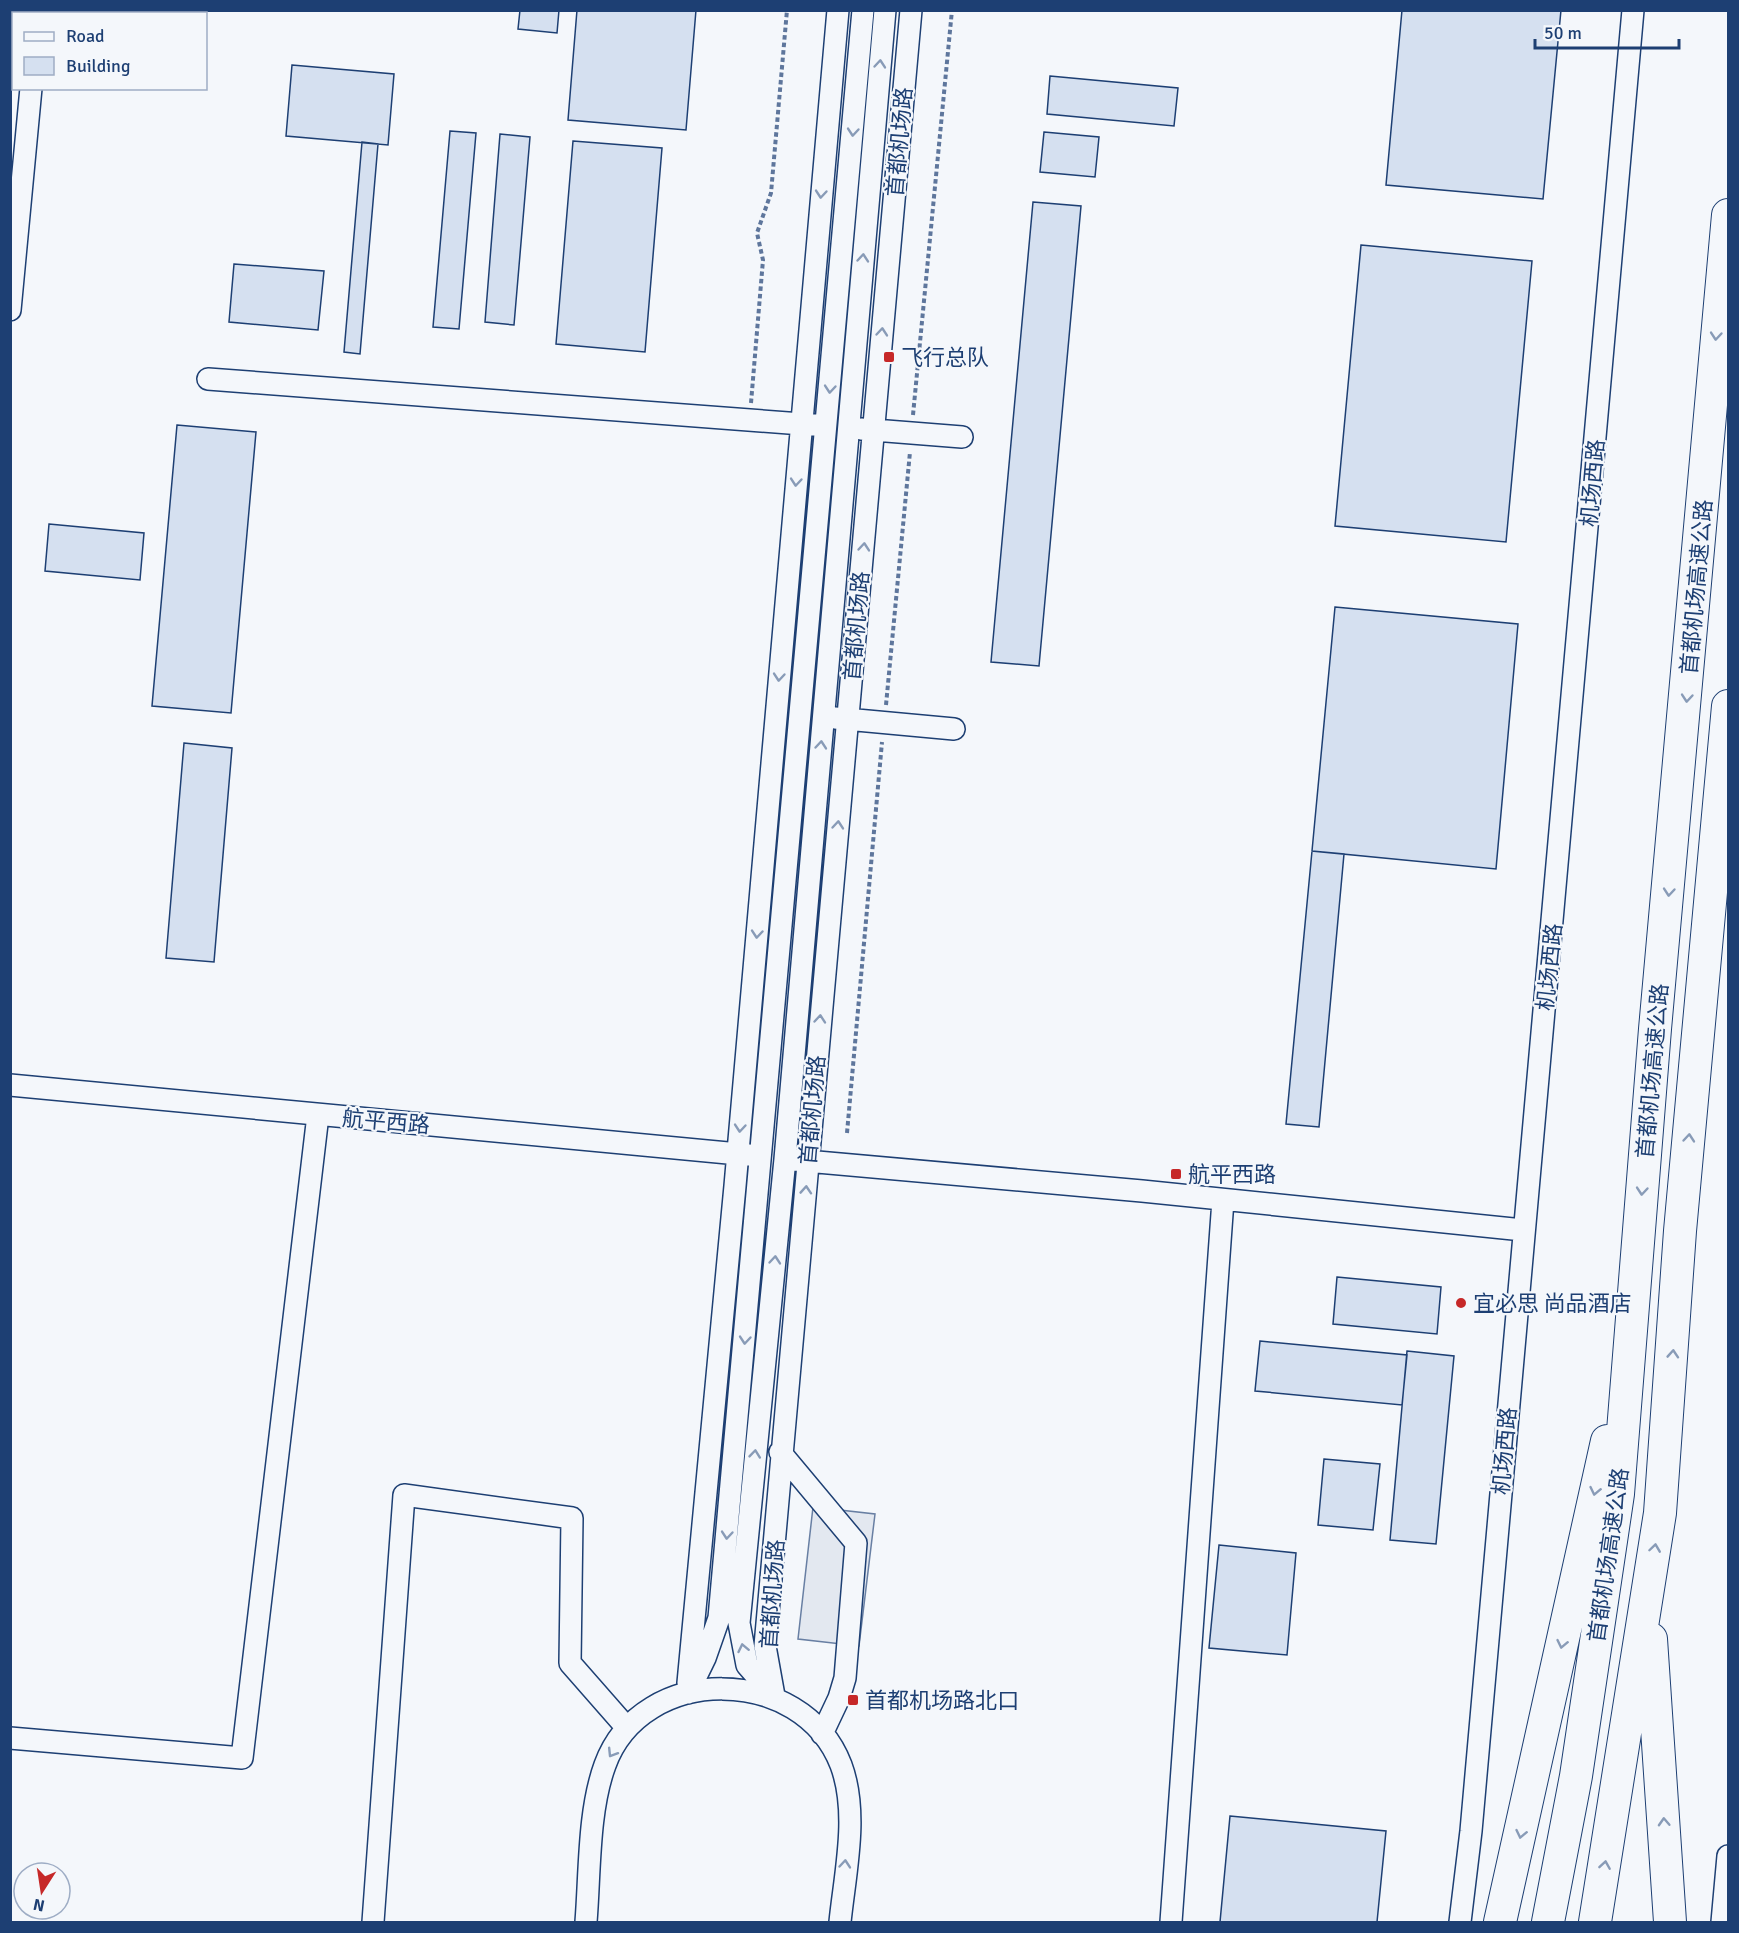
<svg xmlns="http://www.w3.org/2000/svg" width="1739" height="1933" font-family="Signika,'Noto Sans SC',sans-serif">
<rect width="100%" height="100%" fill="#f4f7fb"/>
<path fill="#e3e8f0" stroke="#687fa3" stroke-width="1.5" d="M813 1507 875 1514 859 1646 798 1639Z"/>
<path fill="#d5e0f0" stroke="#1d3f73" stroke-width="1.5" d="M520 10H559L557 33 518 29Z
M577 10H696L686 130 568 120Z
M1402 10H1561L1543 199 1386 185Z
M292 65 394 74 388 145 286 136Z
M1050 76 1178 88 1174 126 1047 114Z
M450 131 476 133 459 329 433 327Z
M1044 132 1099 137 1095 177 1040 172Z
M500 134 530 137 514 325 485 322Z
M573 141 662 148 645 352 556 344Z
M362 142 378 144 360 354 344 352Z
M1033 202 1081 206 1039 666 991 662Z
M1361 245 1532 261 1506 542 1335 526Z
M234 264 324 271 318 330 229 322Z
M177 425 256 432 231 713 152 706Z
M49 524 144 533 140 580 45 571Z
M1335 607 1518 624 1496 869 1312 851Z
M184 743 232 748 214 962 166 958Z
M1312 851 1344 854 1319 1127 1286 1124Z
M1337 1277 1441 1287 1437 1334 1333 1324Z
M1260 1341 1407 1355 1402 1405 1255 1391Z
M1407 1351 1454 1356 1436 1544 1390 1540Z
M1324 1459 1380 1464 1373 1530 1318 1525Z
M1219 1545 1296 1553 1287 1655 1209 1648Z
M1230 1816 1386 1831 1377 1922H1220Z"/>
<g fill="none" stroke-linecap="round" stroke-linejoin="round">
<g stroke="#1d3f73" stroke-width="24">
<path id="minor" d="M38 14V10
M10 310 31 88
M208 379 815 425
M861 429 962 437
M835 718 954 729
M10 1085 749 1155
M795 1160 1142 1191 1523 1230
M780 1452 856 1543 845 1678 839 1698 822 1734
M688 1683 735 1186 838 10
M688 1693 705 1658 719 1618 863 10
M774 1696 747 1665 739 1623 785 1159 885 10
M774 1696 765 1646 911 10
M10 1738 242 1758 318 1115
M373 1922 404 1495 572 1518 570 1663 627 1728
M586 1922C590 1873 588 1811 605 1765 642 1663 802 1664 841 1765 859 1813 845 1873 840 1922
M1171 1922 1223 1200
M1460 1922 1471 1831 1633 10
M1722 1922 1728 1856"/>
</g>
<g stroke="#1d3f73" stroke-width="34">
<path id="highway" d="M1651 1639 1670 1922
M1500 1922 1607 1441
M1548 1922 1576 1776 1618 1494 1655 1029 1728 215
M1595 1922 1660 1513 1680 1231 1728 706"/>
</g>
<path stroke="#5e769c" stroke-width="4" stroke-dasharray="4.5 3" stroke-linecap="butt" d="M751 403 763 260 757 233 771 193 787 10
M913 415 952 10
M886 705 910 452
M847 1133 882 742"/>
<use href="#minor" stroke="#f4f7fb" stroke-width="21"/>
<use href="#highway" stroke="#f4f7fb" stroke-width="32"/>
</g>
<defs><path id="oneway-chevron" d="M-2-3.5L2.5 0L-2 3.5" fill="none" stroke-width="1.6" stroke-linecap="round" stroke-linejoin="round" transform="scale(1.5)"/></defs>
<g stroke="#889bb7">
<use href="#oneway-chevron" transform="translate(880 64) rotate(-85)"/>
<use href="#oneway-chevron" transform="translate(853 132) rotate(95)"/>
<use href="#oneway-chevron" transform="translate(821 194) rotate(95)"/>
<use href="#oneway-chevron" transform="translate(863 258) rotate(-85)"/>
<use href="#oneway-chevron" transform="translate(882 332) rotate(-85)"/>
<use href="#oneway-chevron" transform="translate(1716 336) rotate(95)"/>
<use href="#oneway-chevron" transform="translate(830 389) rotate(95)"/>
<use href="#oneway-chevron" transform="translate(796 482) rotate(95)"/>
<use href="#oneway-chevron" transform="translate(864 547) rotate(-85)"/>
<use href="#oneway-chevron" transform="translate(779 677) rotate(95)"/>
<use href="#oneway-chevron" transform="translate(1687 698) rotate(95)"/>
<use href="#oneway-chevron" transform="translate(821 745) rotate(-85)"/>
<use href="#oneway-chevron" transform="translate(838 825) rotate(-85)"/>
<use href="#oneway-chevron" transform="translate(1669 892) rotate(95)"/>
<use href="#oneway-chevron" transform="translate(757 934) rotate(95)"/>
<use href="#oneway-chevron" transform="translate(820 1019) rotate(-85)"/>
<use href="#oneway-chevron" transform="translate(740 1128) rotate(95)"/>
<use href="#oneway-chevron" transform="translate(1689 1138) rotate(-85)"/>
<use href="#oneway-chevron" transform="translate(806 1190) rotate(-86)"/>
<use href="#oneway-chevron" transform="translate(1642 1191) rotate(95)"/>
<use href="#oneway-chevron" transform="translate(775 1260) rotate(-85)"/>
<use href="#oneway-chevron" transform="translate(745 1340) rotate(95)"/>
<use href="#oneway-chevron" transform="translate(1673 1354) rotate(-86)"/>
<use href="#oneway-chevron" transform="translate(755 1454) rotate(-84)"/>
<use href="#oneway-chevron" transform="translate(1595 1491) rotate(102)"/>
<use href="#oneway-chevron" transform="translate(727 1535) rotate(95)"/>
<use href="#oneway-chevron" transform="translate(1655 1548) rotate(-82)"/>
<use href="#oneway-chevron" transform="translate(1562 1644) rotate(102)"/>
<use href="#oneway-chevron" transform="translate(743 1648) rotate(-102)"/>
<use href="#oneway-chevron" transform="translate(612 1753) rotate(122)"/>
<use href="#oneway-chevron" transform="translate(1664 1822) rotate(-93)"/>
<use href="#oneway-chevron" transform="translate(1521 1834) rotate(102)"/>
<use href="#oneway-chevron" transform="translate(845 1864) rotate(-85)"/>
<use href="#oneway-chevron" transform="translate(1605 1865) rotate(-81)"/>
</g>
<g fill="#c62828" stroke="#f4f7fb" stroke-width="2">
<rect x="883" y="351" width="12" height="12" rx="3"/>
<rect x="1170" y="1168" width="12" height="12" rx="3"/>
<circle cx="1461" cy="1303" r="6"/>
<rect x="847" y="1694" width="12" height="12" rx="3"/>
</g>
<g text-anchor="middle" stroke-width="4.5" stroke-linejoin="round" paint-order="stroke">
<g font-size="22" fill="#1d3f73" stroke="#f4f7fb">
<text transform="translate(899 142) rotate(-85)" y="8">首都机场路</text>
<text transform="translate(1592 483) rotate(-85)" y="8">机场西路</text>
<text transform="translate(1696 587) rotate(-85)" y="8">首都机场高速公路</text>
<text transform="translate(856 626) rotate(-85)" y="8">首都机场路</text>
<text transform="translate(1549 967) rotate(-84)" y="8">机场西路</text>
<text transform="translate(1652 1071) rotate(-85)" y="8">首都机场高速公路</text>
<text transform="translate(812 1110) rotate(-85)" y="8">首都机场路</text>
<text transform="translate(386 1121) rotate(5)" y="8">航平西路</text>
<text transform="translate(1504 1451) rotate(-85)" y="8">机场西路</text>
<text transform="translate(1608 1555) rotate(-82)" y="8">首都机场高速公路</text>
<text transform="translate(772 1594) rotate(-86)" y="8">首都机场路</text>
</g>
<g font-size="22" fill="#1d3f73" stroke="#f4f7fb" text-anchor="start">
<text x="901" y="365">飞行总队</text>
<text x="1188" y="1182">航平西路</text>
<text x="1473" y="1311">宜必思 尚品酒店</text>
<text x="865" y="1708">首都机场路北口</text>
</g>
</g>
<rect width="1739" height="1933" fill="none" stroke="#1d3f73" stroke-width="24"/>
<rect x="12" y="12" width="195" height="78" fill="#f4f7fb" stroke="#9eadc5" stroke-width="1.5"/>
<rect x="24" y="32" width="30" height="9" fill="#f4f7fb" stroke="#9eadc5" stroke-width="1.5"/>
<text x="66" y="42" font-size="18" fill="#1d3f73">Road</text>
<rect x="24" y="57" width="30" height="18" fill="#d5e0f0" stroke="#9eadc5" stroke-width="1.5"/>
<text x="66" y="72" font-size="18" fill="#1d3f73">Building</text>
<g transform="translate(42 1891) rotate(192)"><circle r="28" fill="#f4f7fb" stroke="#9eadc5" stroke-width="1.5"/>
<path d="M0-4.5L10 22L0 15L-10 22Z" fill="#c62828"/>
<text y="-9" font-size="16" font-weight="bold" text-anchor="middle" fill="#1d3f73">N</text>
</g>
<path d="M1535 39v9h144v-9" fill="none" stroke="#1d3f73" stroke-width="3"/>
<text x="1544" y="39" font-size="18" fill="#1d3f73" stroke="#f4f7fb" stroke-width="4.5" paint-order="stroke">50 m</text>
</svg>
